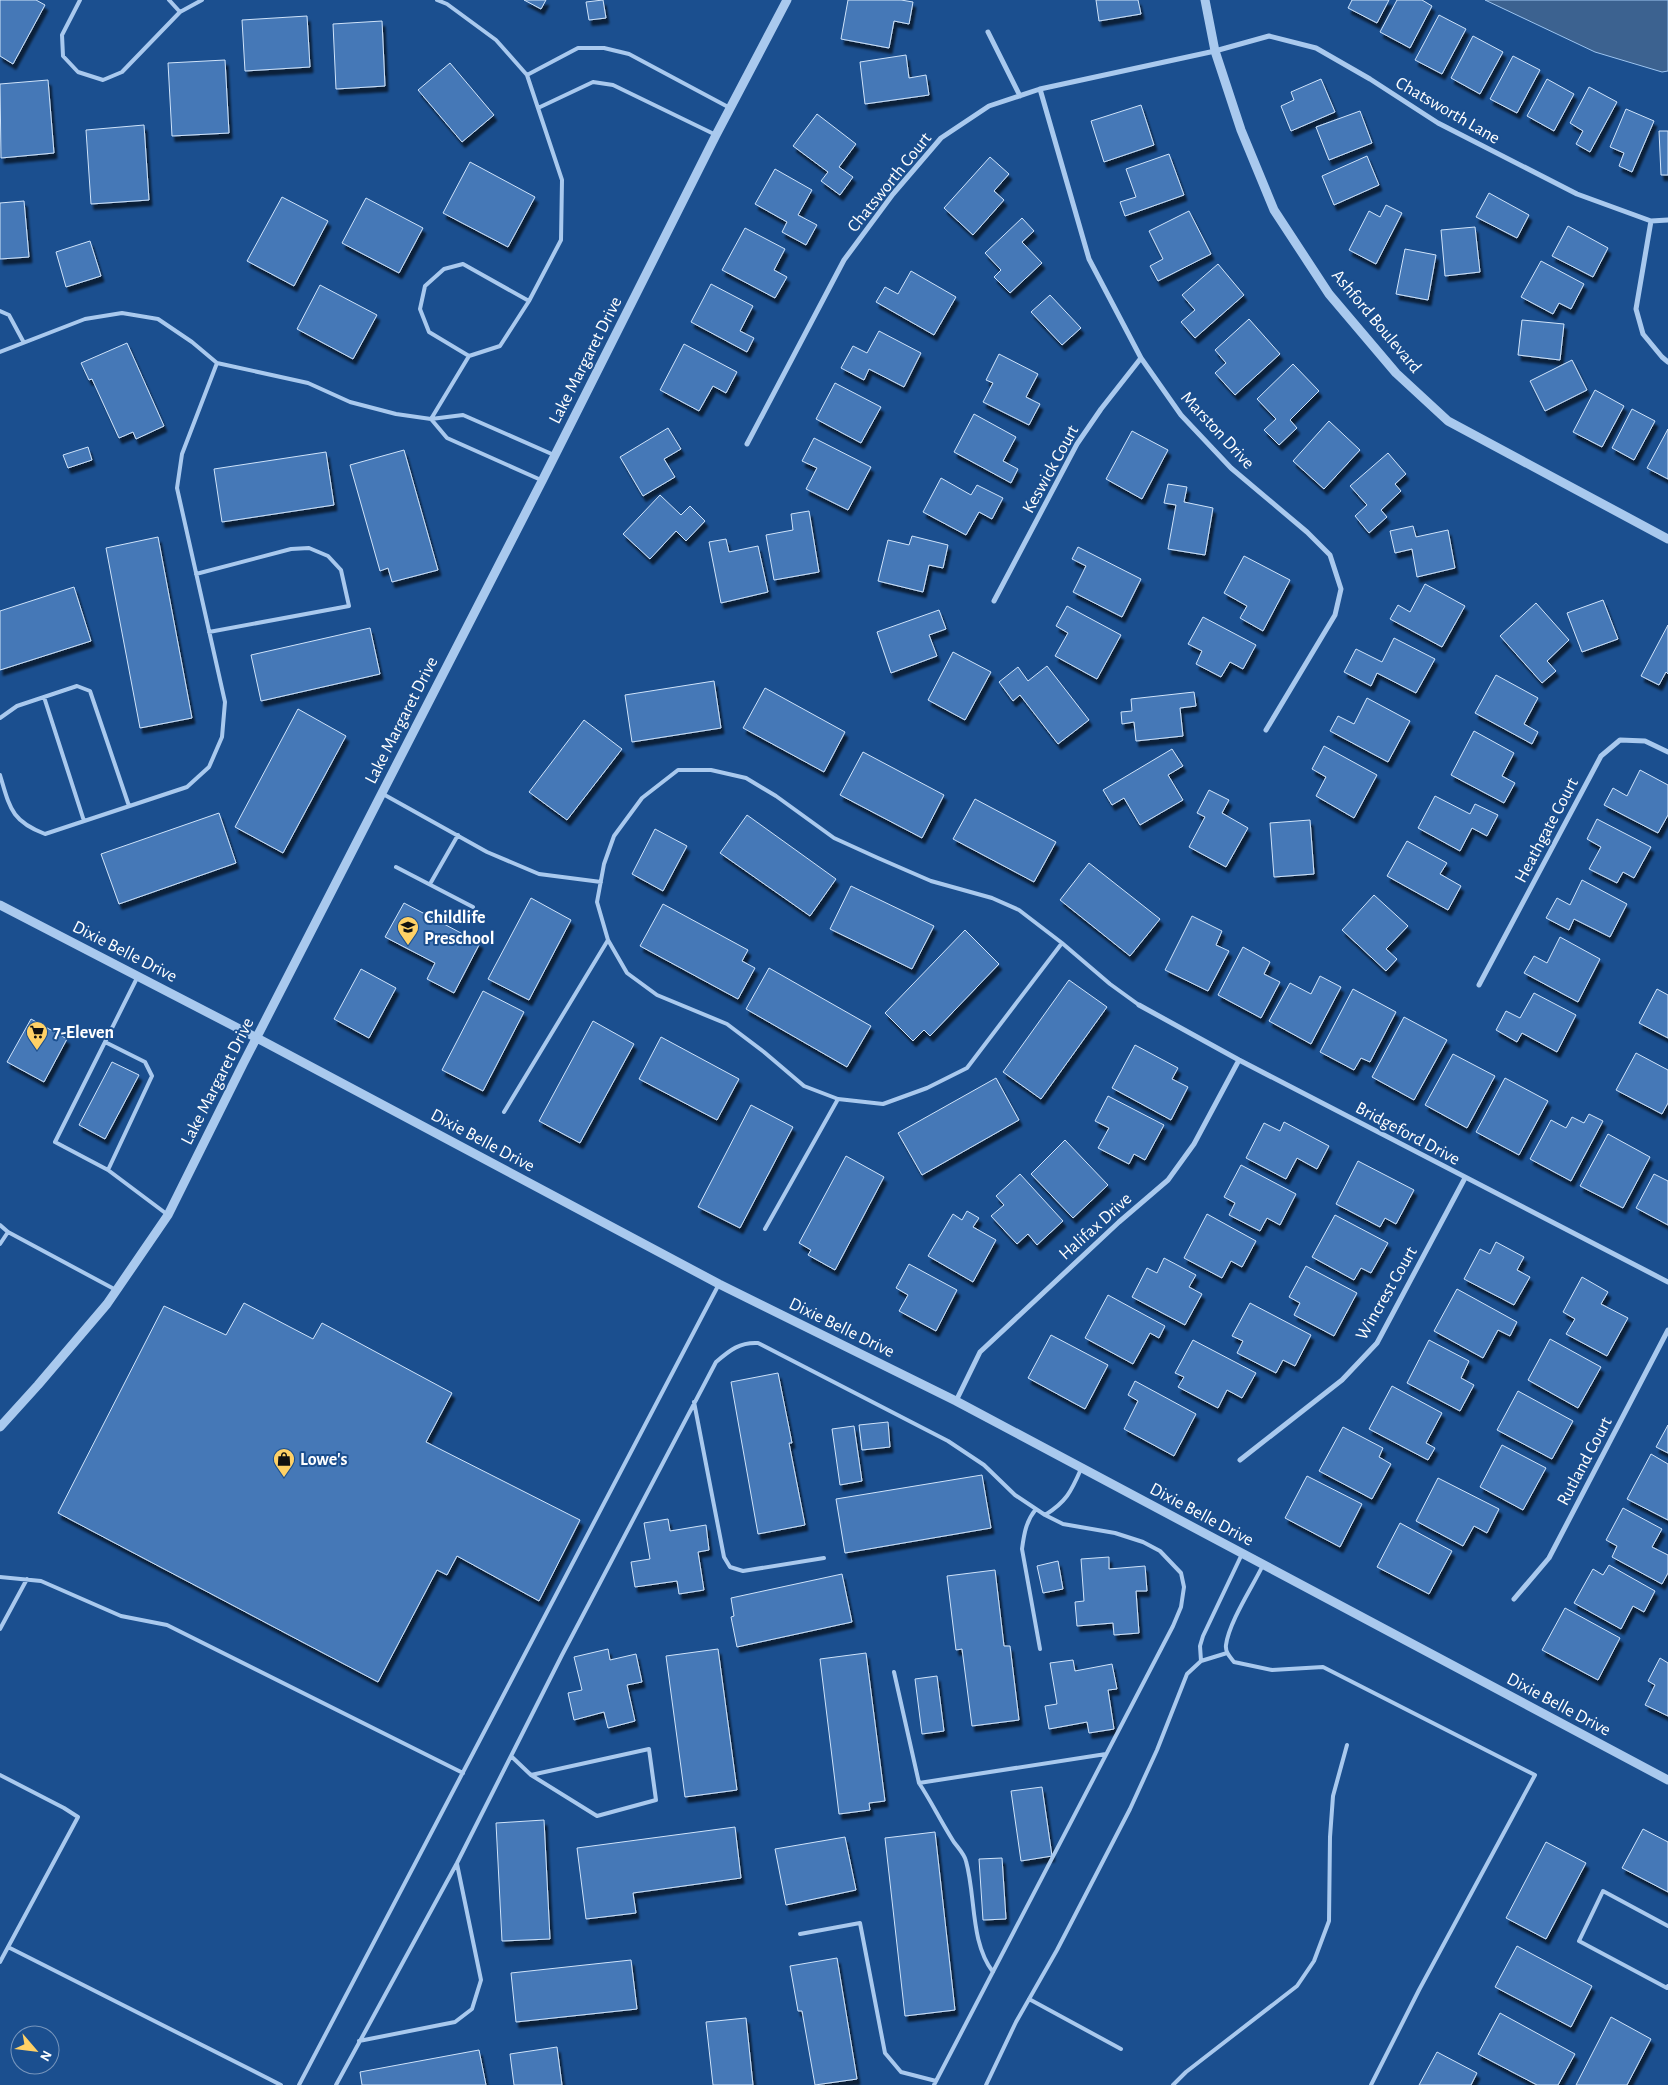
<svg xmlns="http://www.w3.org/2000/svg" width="1668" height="2085" font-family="'Alegreya Sans',sans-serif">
<defs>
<filter id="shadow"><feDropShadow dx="3" dy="5.5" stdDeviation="1" flood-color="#0009"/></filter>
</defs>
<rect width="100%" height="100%" fill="#1b4f8f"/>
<path fill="#3c6290" stroke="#9cc4f0" d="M1485 0H1668V71L1662 72 1595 52Z"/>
<path fill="#4478b7" stroke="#cfe3fa" filter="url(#shadow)" d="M0 0H36L45 5 13 64 0 56Z
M524 0H546L541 9Z
M603 0 606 18 589 20 586 2Z
M848 0H901L913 2 909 24 894 21 889 48 841 39Z
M1096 0H1138L1141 14 1099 21Z
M1352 0H1389L1377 23 1348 8Z
M1397 0H1422L1432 6 1410 48 1380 32Z
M1439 15 1466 29 1442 74 1415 60Z
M307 16 310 67 245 71 242 20Z
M382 21 385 86 336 89 333 24Z
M1473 36 1503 52 1480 94 1451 78Z
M906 55 909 78 926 75 929 95 865 104 860 62Z
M1513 56 1540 70 1517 113 1490 99Z
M225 60 229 133 172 136 168 63Z
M450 63 494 115 462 142 418 90Z
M1321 79 1335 112 1291 131 1281 106 1294 100 1291 92Z
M1547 79 1574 94 1554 131 1527 116Z
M48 80 54 153 1 158 0 84Z
M1589 87 1617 102 1590 152 1576 144 1583 131 1570 123Z
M1141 105 1154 145 1104 162 1091 121Z
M1626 109 1654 121 1632 172 1619 166 1624 153 1610 147Z
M1360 111 1372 143 1329 160 1316 127Z
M817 114 856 144 839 167 853 177 840 195 821 181 828 172 793 146Z
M144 125 149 200 91 204 86 130Z
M1659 131H1668V175H1661Z
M1169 154 1184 195 1125 216 1120 202 1136 197 1126 169Z
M1367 156 1379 185 1334 205 1322 176Z
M990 157 1009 174 994 191 1004 200 973 235 944 208Z
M470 162 535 197 508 247 443 213Z
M775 169 812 190 798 215 817 225 806 245 782 232 787 222 755 204Z
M1489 193 1529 215 1517 238 1476 217Z
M282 197 328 221 294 286 247 261Z
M366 198 423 228 399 273 342 243Z
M24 201 29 257 0 259V203Z
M1386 205 1402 213 1376 264 1349 250 1369 211 1380 217Z
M1189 211 1211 254 1158 281 1150 266 1163 259 1149 231Z
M1022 218 1034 231 1022 242 1042 263 1010 293 994 277 1001 270 985 253Z
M1568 226 1608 248 1593 277 1552 256Z
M1475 227 1480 272 1445 276 1441 230Z
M745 228 785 249 774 270 787 277 775 298 722 270Z
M90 241 101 276 66 287 56 252Z
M1405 249 1436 255 1428 300 1396 294Z
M1541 261 1584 284 1571 309 1559 303 1553 314 1521 297Z
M1218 264 1244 295 1195 338 1181 322 1195 310 1182 295Z
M911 271 956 297 934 335 876 302 885 287 898 294Z
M711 284 753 306 740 331 754 338 747 352 691 322Z
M320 285 377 315 353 359 297 329Z
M1050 295 1081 328 1062 345 1031 312Z
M1249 319 1280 354 1235 395 1215 373 1226 363 1215 350Z
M1522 320 1564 324 1560 360 1518 355Z
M879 331 921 353 904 387 869 369 864 380 841 368 853 346 867 353Z
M127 343 164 426 136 439 133 432 119 438 92 379 89 380 81 363Z
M684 344 737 372 726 393 713 386 699 411 660 390Z
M999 354 1038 374 1026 397 1040 404 1029 425 983 402 993 383 986 380Z
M1572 360 1587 390 1545 411 1530 381Z
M1293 364 1319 391 1290 420 1297 428 1279 445 1264 430 1276 419 1257 399Z
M835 383 881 407 861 443 816 419Z
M1595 390 1624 406 1602 447 1573 432Z
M1632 409 1655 421 1634 460 1612 448Z
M974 414 1016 437 1003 461 1018 469 1011 483 954 452Z
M1329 421 1360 450 1324 489 1293 461Z
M668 428 681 449 664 459 675 477 643 496 620 457Z
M1668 429V479L1647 468Z
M1132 431 1168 450 1142 499 1106 479Z
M814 438 871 467 848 510 806 489 817 468 802 461Z
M88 447 92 460 68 468 63 455Z
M404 450 438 570 392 582 388 568 380 571 350 465Z
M326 452 334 505 222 522 214 469Z
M1388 453 1406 474 1395 484 1401 491 1381 510 1387 517 1369 533 1355 516 1367 505 1350 486Z
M941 478 971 495 977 485 1003 498 992 519 979 512 966 535 923 512Z
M1168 484 1187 487 1184 502 1213 508 1205 555 1168 549 1176 505 1164 503Z
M660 495 681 515 690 506 705 521 686 541 676 531 650 559 623 534Z
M809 511 819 572 774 580 766 535 793 530 791 514Z
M1413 526 1416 537 1448 530 1455 568 1417 577 1412 549 1395 553 1390 531Z
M912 536 948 545 943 568 929 565 923 592 878 581 888 540 909 545Z
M158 537 192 718 140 728 106 548Z
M726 539 729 552 758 546 768 592 721 603 709 542Z
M1078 547 1141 579 1122 617 1073 592 1086 566 1072 559Z
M1244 556 1290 580 1263 631 1240 618 1247 606 1224 593Z
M1425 584 1465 606 1442 647 1390 619 1398 605 1410 612Z
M74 587 91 641 0 670V611Z
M1603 600 1618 639 1582 652 1567 613Z
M1536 603 1569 640 1547 661 1556 671 1542 683 1500 636Z
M1067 606 1121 635 1097 679 1055 656 1068 633 1056 626Z
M939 610 946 629 929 635 937 656 891 673 877 632Z
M1203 617 1256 645 1243 669 1230 662 1221 677 1196 664 1202 651 1188 644Z
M1668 625V674L1666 672 1659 685 1641 676Z
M370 628 380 674 261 701 251 655Z
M1394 638 1435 659 1416 693 1377 673 1371 686 1344 672 1356 649 1382 662Z
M953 652 991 672 965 720 928 700Z
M1047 666 1089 720 1058 744 1020 695 1013 701 999 682 1018 667 1028 681Z
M1496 675 1538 698 1524 724 1538 732 1532 744 1475 713Z
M714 681 721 728 632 742 625 695Z
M765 688 845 732 824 772 743 728Z
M1194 692 1196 706 1180 708 1183 736 1136 741 1134 722 1122 724 1121 712 1132 711 1131 699Z
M1367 698 1410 721 1388 762 1330 731 1338 716 1354 724Z
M298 709 346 736 283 853 235 827Z
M584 720 622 749 567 820 529 792Z
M1474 731 1514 753 1502 776 1515 783 1504 803 1451 775Z
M1324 746 1377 775 1354 818 1316 796 1326 777 1312 769Z
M1172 749 1183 766 1168 775 1183 800 1140 825 1124 798 1112 805 1103 790Z
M863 752 944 795 922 838 840 795Z
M1640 770 1668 785V815L1658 833 1604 805 1613 788 1627 796Z
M1209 790 1229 800 1222 813 1248 828 1226 867 1189 847 1205 817 1197 813Z
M1435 796 1470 814 1475 804 1498 815 1487 836 1472 828 1460 851 1418 828Z
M975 799 1056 842 1034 882 953 839Z
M219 813 236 863 119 904 101 854Z
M747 815 836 879 810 916 720 853Z
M1597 819 1651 847 1634 878 1623 872 1617 883 1589 869 1601 847 1587 839Z
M1310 820 1314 874 1274 877 1270 823Z
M655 829 687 846 663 891 632 874Z
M1407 841 1447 863 1440 874 1461 886 1448 910 1387 876Z
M1089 863 1160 919 1130 956 1060 900Z
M1582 880 1627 904 1610 937 1574 919 1569 930 1546 918 1557 898 1570 905Z
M851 886 934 926 912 969 830 929Z
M1374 895 1408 926 1386 949 1397 959 1386 971 1342 930Z
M531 898 571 920 529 1000 488 979Z
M404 903 480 943 454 993 427 979 435 963 385 937Z
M663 904 748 950 742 961 755 968 738 999 640 946Z
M1192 916 1222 931 1216 945 1229 951 1208 991 1165 970Z
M965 930 999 964 930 1036 924 1030 913 1041 885 1013Z
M1560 937 1600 959 1578 1002 1524 973 1534 956 1547 963Z
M1243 947 1270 962 1264 974 1280 982 1261 1018 1218 995Z
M769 968 871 1026 847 1067 746 1009Z
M361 969 396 988 369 1038 334 1019Z
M1320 976 1341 987 1311 1044 1269 1021 1290 983 1311 994Z
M1069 980 1107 1007 1041 1099 1003 1072Z
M1353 989 1396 1012 1370 1062 1361 1058 1354 1070 1320 1052Z
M1657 989 1668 995V1038L1639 1023Z
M483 991 524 1012 483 1091 442 1070Z
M1534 993 1576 1015 1557 1052 1522 1033 1517 1042 1496 1030 1506 1011 1520 1018Z
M1404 1017 1447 1040 1414 1100 1372 1077Z
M31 1019 67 1039 44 1082 7 1062Z
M593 1021 634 1044 580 1143 539 1121Z
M661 1037 739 1079 717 1120 639 1079Z
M1135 1045 1178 1068 1172 1079 1188 1087 1171 1120 1112 1088Z
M1636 1053 1668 1070V1103L1662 1114 1616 1090Z
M1453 1054 1495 1076 1467 1128 1425 1105Z
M112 1062 139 1075 105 1139 79 1125Z
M996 1078 1019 1120 922 1175 898 1133Z
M1505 1078 1548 1101 1519 1155 1476 1132Z
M1108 1096 1164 1125 1145 1160 1134 1154 1129 1164 1098 1148 1109 1128 1095 1121Z
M751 1105 793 1127 740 1228 698 1207Z
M1589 1114 1603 1121 1571 1181 1530 1159 1551 1120 1566 1128 1572 1117 1584 1123Z
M1284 1122 1329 1146 1317 1169 1297 1158 1286 1179 1246 1158 1264 1123 1280 1131Z
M1608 1134 1650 1157 1623 1208 1580 1186Z
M1065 1140 1108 1185 1073 1218 1031 1174Z
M846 1156 884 1177 835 1270 808 1255 811 1250 799 1243Z
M1358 1161 1414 1190 1396 1224 1385 1218 1380 1227 1336 1204Z
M1241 1165 1296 1194 1280 1225 1267 1218 1260 1231 1229 1215 1235 1203 1224 1197Z
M1020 1174 1063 1221 1037 1245 1028 1234 1017 1244 991 1216 1004 1205 996 1196Z
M1654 1174 1668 1181V1225L1636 1208Z
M967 1211 979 1218 973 1227 996 1240 973 1282 928 1256 953 1214 962 1220Z
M1207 1214 1256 1241 1242 1267 1231 1261 1222 1278 1184 1258Z
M1335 1215 1388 1243 1371 1273 1361 1268 1354 1280 1312 1257Z
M1496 1242 1524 1257 1517 1270 1530 1277 1514 1305 1464 1279 1480 1249 1490 1254Z
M1164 1258 1196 1275 1189 1287 1202 1294 1185 1325 1132 1297 1147 1268 1157 1273Z
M909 1264 957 1290 936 1331 899 1311 908 1295 896 1288Z
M1306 1266 1357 1293 1334 1336 1294 1315 1300 1303 1289 1297Z
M1582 1277 1608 1292 1601 1304 1628 1318 1607 1356 1566 1334 1575 1319 1563 1312Z
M1457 1289 1517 1322 1510 1336 1498 1330 1483 1358 1434 1331Z
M1108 1295 1165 1326 1159 1338 1150 1333 1133 1364 1085 1338Z
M244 1303 313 1339 322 1323 452 1393 426 1442 580 1520 539 1601 457 1556 447 1575 437 1570 378 1682 58 1513 164 1306 226 1335Z
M1250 1303 1311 1335 1295 1366 1283 1360 1276 1373 1237 1353 1243 1341 1232 1336Z
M1051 1335 1108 1365 1085 1409 1028 1378Z
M1550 1339 1601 1367 1578 1408 1528 1380Z
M1193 1340 1256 1373 1242 1398 1227 1390 1218 1408 1178 1387 1184 1377 1175 1373Z
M1429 1340 1469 1361 1461 1378 1474 1385 1460 1411 1407 1383Z
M778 1373 792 1443H789L805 1525 758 1534 731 1382Z
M1135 1381 1196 1414 1174 1456 1124 1429 1138 1401 1128 1395Z
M1392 1386 1442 1413 1426 1443 1435 1448 1428 1460 1369 1429Z
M1518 1391 1573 1421 1552 1459 1497 1430Z
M888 1422 890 1447 862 1450 859 1425Z
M1668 1425V1453L1656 1447Z
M854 1426 862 1481 840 1485 832 1429Z
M1343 1427 1383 1448 1379 1457 1391 1464 1372 1499 1319 1471Z
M1502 1445 1546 1468 1523 1510 1480 1487Z
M1651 1454 1668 1464V1520L1627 1499Z
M982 1475 991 1528 845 1553 836 1499Z
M1307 1476 1362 1504 1340 1547 1285 1518Z
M1438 1478 1499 1509 1487 1533 1474 1526 1463 1546 1416 1521Z
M1623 1508 1662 1529 1652 1547 1668 1555V1573L1662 1584 1612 1557 1617 1546 1606 1540Z
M668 1519 670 1531 706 1525 709 1550 698 1552 704 1590 679 1594 677 1581 635 1587 631 1562 650 1559 644 1523Z
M1400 1523 1452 1551 1429 1594 1377 1567Z
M1109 1557V1569L1145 1566 1147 1591H1136L1139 1633 1114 1635 1113 1623 1077 1626 1075 1602 1084 1601 1081 1559Z
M1058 1561 1063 1589 1043 1593 1037 1566Z
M1609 1565 1655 1591 1644 1612 1633 1606 1621 1629 1574 1603 1593 1569 1603 1575Z
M995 1570 1004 1646H1010L1019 1720 972 1726 962 1649 956 1650 947 1576Z
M842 1574 852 1622 737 1647 731 1617 734 1616 731 1598Z
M1565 1608 1620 1638 1598 1680 1542 1650Z
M608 1649 610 1660 636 1654 642 1682 627 1685 635 1721 608 1728 604 1712 574 1720 568 1693 582 1690 574 1657Z
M718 1649 737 1790 685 1797 666 1656Z
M866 1653 885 1801 869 1803 870 1810 839 1814 820 1659Z
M1660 1658 1668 1663V1716L1645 1705 1655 1685 1648 1681Z
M1073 1660 1075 1671 1112 1664 1117 1689 1108 1690 1114 1729 1089 1733 1087 1722 1049 1729 1045 1706 1057 1704 1050 1663Z
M937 1676 944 1731 922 1734 915 1679Z
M1042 1787 1052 1856 1021 1861 1011 1791Z
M544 1820 550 1939 502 1941 496 1823Z
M735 1827 741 1878 633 1893 636 1913 586 1919 577 1848Z
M1643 1829 1668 1842V1892L1622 1868Z
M935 1832 955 2010 905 2016 885 1838Z
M845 1837 856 1890 786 1905 775 1849Z
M1546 1842 1586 1863 1546 1939 1506 1918Z
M1002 1858 1006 1919 983 1920 979 1859Z
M1517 1946 1592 1986 1571 2027 1495 1987Z
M837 1958 857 2079 815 2085 802 2011H798L790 1966Z
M631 1960 637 2009 516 2022 511 1973Z
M1500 2013 1575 2054 1558 2085H1537L1478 2054Z
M1611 2017 1651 2039 1627 2085H1576Z
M746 2018 753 2085H713L706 2022Z
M557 2047 562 2085H514L510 2054Z
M479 2050 486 2085H362L360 2072Z
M1437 2052 1477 2073 1471 2085H1419Z"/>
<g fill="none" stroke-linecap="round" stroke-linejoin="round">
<path stroke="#a9c9ee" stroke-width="4" d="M80 0 62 35 63 56 78 72 103 80 122 72 180 12 202 0
M169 0 180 12
M527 75 578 48H604L629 54 730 108
M538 108 593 82 613 85 716 135
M0 311 9 315 23 341
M0 352 85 319 122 313 158 319 192 342 217 363 308 383 350 402 396 414 431 419 463 415 554 455
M469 356 429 332 420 309 425 286 444 269 463 264 529 301
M431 419 469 356 500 346 529 301 561 240 562 180 527 75 496 40 447 4 437 0
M431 419 447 438 541 480
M196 574 291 549 309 548 328 556 341 570 349 606 209 632
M44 697 84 821
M0 718 17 706 77 686 90 691 129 806
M0 775C10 808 11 821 45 834L187 787 209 767 222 737 225 702 177 488 182 454 217 363
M383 794 487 852 539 874 601 882
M396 867 473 907
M430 884 458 835
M1062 943 1019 910 992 898 931 881 878 858 834 838 776 796 746 778 711 770H678L642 798 614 836 604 864 597 902 608 940 627 973 657 995 727 1024 764 1052 804 1086 838 1099 883 1104 927 1088 967 1068 1062 943 1110 984 1139 1005
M138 976 55 1142 108 1170 168 1215
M105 1042 145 1062 152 1076 108 1170
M504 1112 608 940
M0 1225 8 1232 0 1244
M765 1229 838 1099
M8 1232 116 1290
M694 1402 724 1557 730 1567 743 1571 824 1558
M1036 1509C1026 1521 1024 1534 1022 1549L1040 1649
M1045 1515C1066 1502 1071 1492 1081 1469
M1263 1565C1253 1586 1229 1622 1226 1645 1225 1652 1230 1657 1234 1662L1272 1670 1323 1667 1535 1775 1419 1990 1371 2085
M0 1577 41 1581 121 1616 167 1625 463 1773
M0 1629 27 1579
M1201 1661 1200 1646 1203 1636 1242 1554
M894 1672 919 1783 1106 1754
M512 1757 531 1775 649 1749 656 1800 597 1816 531 1775
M0 1775 64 1808 78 1817 0 1962
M919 1783C931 1801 940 1820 952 1839 956 1846 964 1853 966 1861 976 1897 970 1942 993 1972
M1668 1926 1603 1891 1579 1941 1667 1988 1668 1986
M800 1934 860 1923 885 2053 901 2072 936 2081
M8 1947 281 2085
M1029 1999 1121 2049
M359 2041 455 2022 472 2009 481 1980 457 1864
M299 2085 719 1284
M336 2085 457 1863 562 1655 716 1362C730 1350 740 1342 758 1343L948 1441 984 1465 1015 1495 1045 1515 1063 1524 1115 1533 1143 1542 1160 1551 1181 1573 1184 1587 1181 1607 1173 1626 934 2085
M986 2085 1016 2022 1057 1950 1130 1809 1157 1750 1187 1674 1201 1661 1227 1653
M1173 2085 1186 2072 1297 1986 1314 1961 1329 1921 1330 1837 1333 1796 1347 1745"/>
<path stroke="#a9c9ee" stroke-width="5" d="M988 32 1020 96
M1040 89 1089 259 1141 358 1181 415 1231 468 1307 532 1330 555 1341 589 1335 615 1266 730
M1651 221 1636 309 1643 334 1662 357 1668 362
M747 444 844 260 893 194 941 138 989 106 1040 89 1215 51 1269 36 1316 48 1370 79 1438 123 1577 194 1651 221 1668 220
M994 601 1077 444 1101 409 1141 358
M1479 985 1601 756 1620 740 1645 741 1668 752
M1139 1005 1239 1060 1668 1282
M956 1401 980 1352 1119 1222 1168 1180 1194 1144 1239 1060
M1240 1460 1342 1380 1377 1343 1465 1178
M1514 1599 1549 1558 1668 1330"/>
<path stroke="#a9c9ee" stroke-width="9" d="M1205 0 1215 51 1241 130 1274 210 1329 294 1396 373 1448 421 1668 539
M0 905 257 1038 719 1284 956 1401 1668 1780
M0 1427 38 1385 107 1304 168 1215 243 1064 542 481 716 135 787 0"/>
</g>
<defs>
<g id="school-pin" transform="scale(1.125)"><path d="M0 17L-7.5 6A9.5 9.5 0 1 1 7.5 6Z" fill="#ffd166" stroke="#1b4f8f"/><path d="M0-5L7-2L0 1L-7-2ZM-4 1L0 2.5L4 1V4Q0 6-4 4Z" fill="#111"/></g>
<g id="supermarket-pin" transform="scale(1.125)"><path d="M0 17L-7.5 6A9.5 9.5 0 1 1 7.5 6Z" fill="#ffd166" stroke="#1b4f8f"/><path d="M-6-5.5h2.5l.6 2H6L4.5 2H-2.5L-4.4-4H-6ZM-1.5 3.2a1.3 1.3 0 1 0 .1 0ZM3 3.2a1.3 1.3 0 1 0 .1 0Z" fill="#111"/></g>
<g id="shop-pin" transform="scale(1.125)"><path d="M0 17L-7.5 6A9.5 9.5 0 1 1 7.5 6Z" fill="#ffd166" stroke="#1b4f8f"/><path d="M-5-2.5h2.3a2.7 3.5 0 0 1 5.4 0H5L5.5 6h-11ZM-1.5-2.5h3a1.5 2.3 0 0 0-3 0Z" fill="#111"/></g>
</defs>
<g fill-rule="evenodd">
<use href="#school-pin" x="408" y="927"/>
<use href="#supermarket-pin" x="37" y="1032"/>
<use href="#shop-pin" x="284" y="1459"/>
</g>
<g text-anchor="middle" stroke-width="4" stroke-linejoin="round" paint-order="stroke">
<g font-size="18" fill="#fff" stroke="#1b4f8f">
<text transform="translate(1448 110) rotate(30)" y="6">Chatsworth Lane</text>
<text transform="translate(889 182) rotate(-51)" y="6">Chatsworth Court</text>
<text transform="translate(1377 321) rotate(50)" y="6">Ashford Boulevard</text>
<text transform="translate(585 360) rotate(-63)" y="6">Lake Margaret Drive</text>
<text transform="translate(1218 430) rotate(47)" y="6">Marston Drive</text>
<text transform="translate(1050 469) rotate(-61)" y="6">Keswick Court</text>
<text transform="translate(401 720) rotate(-63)" y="6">Lake Margaret Drive</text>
<text transform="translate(1546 830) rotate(-62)" y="6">Heathgate Court</text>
<text transform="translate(125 951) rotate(27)" y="6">Dixie Belle Drive</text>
<text transform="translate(217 1081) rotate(-63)" y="6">Lake Margaret Drive</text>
<text transform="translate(1408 1133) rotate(28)" y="6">Bridgeford Drive</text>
<text transform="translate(483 1140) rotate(28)" y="6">Dixie Belle Drive</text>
<text transform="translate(1095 1226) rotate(-42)" y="6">Halifax Drive</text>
<text transform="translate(1386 1293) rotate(-60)" y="6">Wincrest Court</text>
<text transform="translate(842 1327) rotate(26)" y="6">Dixie Belle Drive</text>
<text transform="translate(1584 1461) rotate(-62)" y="6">Rutland Court</text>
<text transform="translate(1202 1514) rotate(28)" y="6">Dixie Belle Drive</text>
<text transform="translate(1559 1704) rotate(28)" y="6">Dixie Belle Drive</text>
</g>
<g font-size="18" font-weight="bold" fill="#fff" stroke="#1b4f8f" text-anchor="start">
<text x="424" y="923">Childlife<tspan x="424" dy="21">Preschool</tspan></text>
<text x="53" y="1038">7-Eleven</text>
<text x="300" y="1465">Lowe's</text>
</g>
</g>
<g transform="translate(35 2050) rotate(118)"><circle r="24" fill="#1b4f8f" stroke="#7695bc"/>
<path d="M0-4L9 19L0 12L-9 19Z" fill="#ffd166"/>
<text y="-8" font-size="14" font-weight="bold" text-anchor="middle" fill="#ffffff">N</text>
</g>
</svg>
